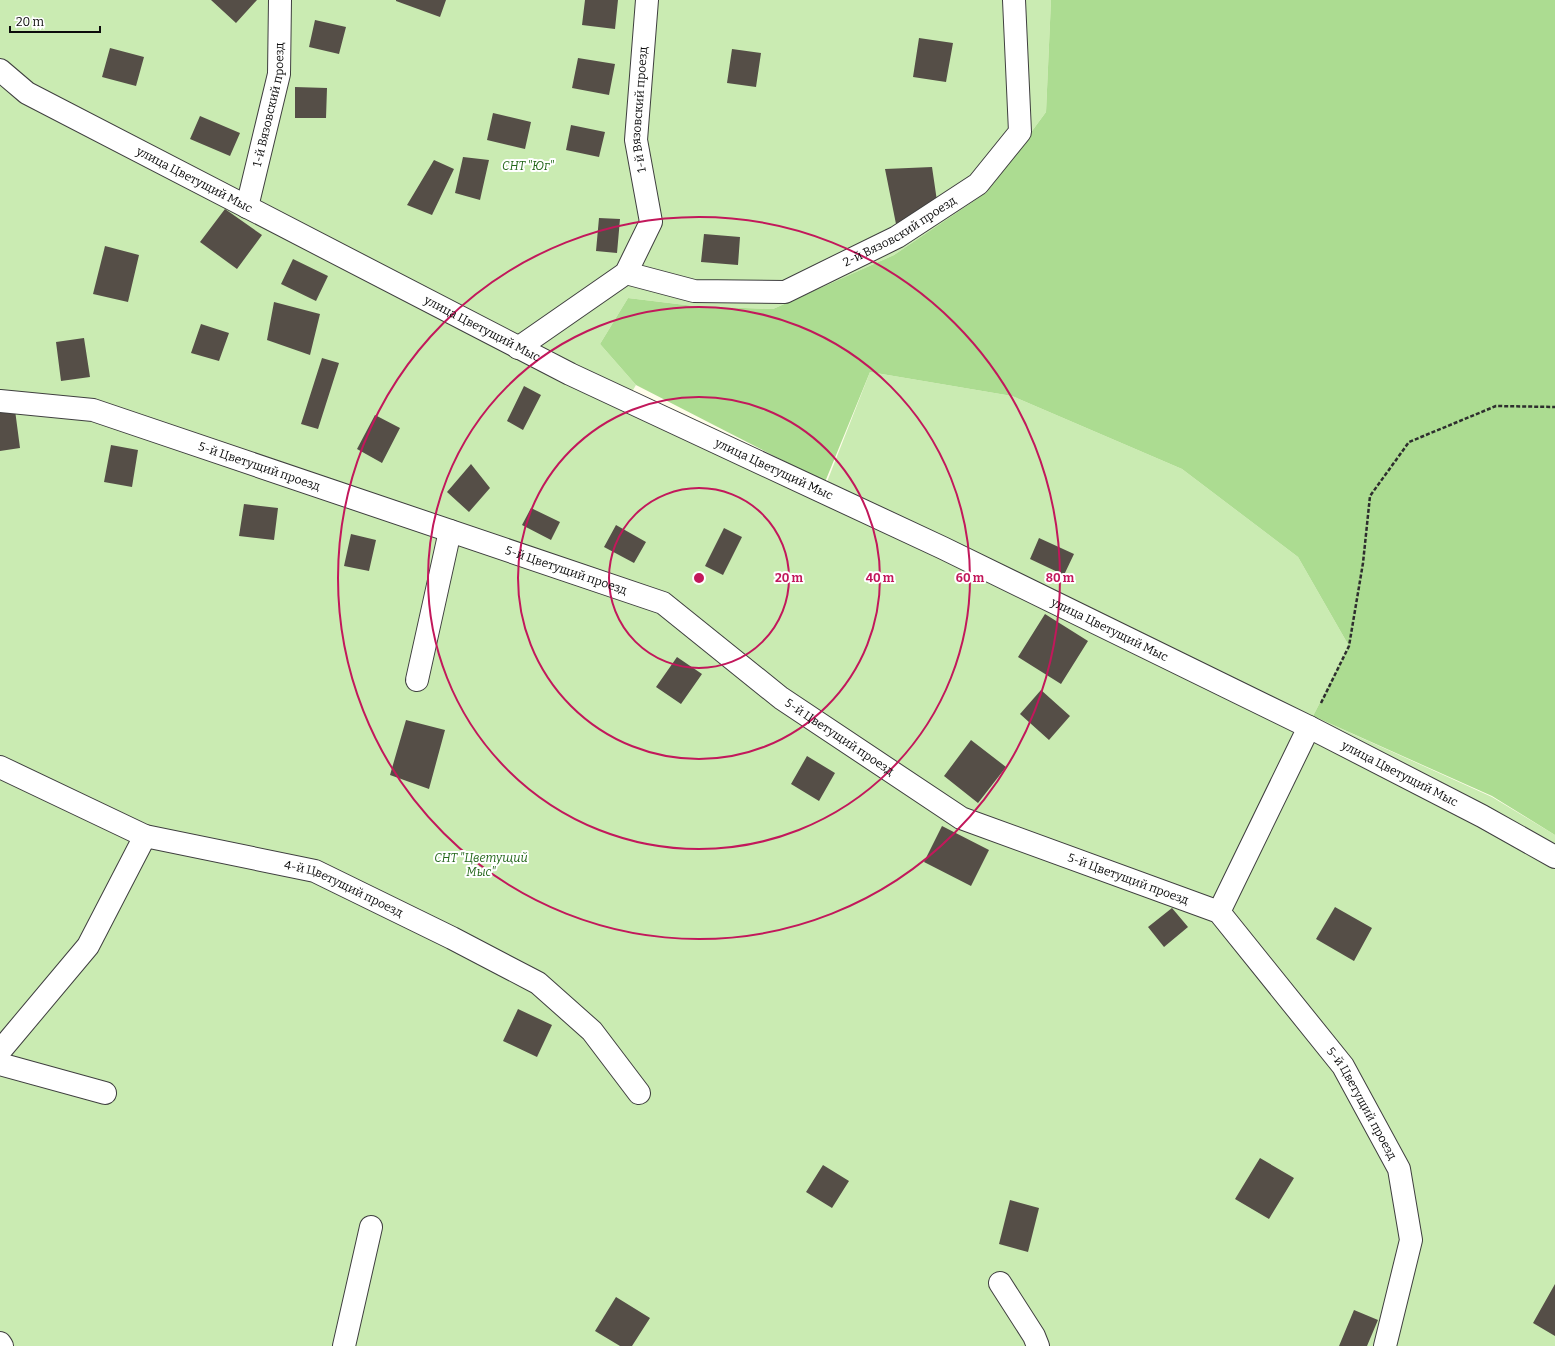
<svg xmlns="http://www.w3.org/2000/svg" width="1555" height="1346" font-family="Bitter,serif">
<rect width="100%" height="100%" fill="#fffdea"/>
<path fill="#caebb2" d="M0 0H1051L1046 112 987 192 894 255 773 309 694 306 628 298 600 344 636 385 627 400 823 492 870 372 1012 396 1182 469 1298 557 1349 646 1313 716 1492 797 1555 835V1346H0Z"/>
<path fill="#acdc91" d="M1051 0H1555V835L1492 796 1313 716 1349 646 1298 557 1182 469 1012 396 870 372 825 482 636 385 600 344 628 298 694 306 773 309 894 255 987 192 1046 112Z"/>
<path fill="#554e47" d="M211 0H257L236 23Z
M396 0H446L440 17 396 1Z
M585 0H618L615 29 582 25Z
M315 20 346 27 339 54 309 47Z
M919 38 953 43 946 82 913 77Z
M110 48 144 57 136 86 102 77Z
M732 49 761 53 756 87 727 83Z
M578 58 615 64 609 95 572 88Z
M295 87 327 88 326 118H295Z
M493 113 531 122 525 149 487 140Z
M200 116 240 133 230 156 190 139Z
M571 125 605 132 599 157 566 150Z
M463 157 489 160 480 200 455 193Z
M434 160 454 169 432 215 407 205Z
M932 167 937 201 897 229 885 169Z
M225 209 262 235 237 269 200 242Z
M599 218 620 219 617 253 596 251Z
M704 234 740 237 738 265 701 262Z
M105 246 139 255 128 302 93 294Z
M293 259 328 276 316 301 281 284Z
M274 302 320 314 310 355 267 340Z
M201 324 229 333 219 361 191 353Z
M84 338 90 377 61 381 56 342Z
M322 358 339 363 318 429 301 424Z
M524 386 541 395 523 430 507 421Z
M15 410 20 448 0 451V412Z
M375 415 400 428 382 463 357 449Z
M111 445 138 450 132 487 104 482Z
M471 464 490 488 469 512 447 492Z
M244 504 278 508 274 540 239 536Z
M531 508 560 522 551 540 522 525Z
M616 525 646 542 634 563 604 547Z
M724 528 742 537 723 575 705 566Z
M351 534 376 540 369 571 344 566Z
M1039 538 1074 554 1064 575 1030 559Z
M1045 614 1088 641 1061 684 1018 657Z
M677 657 702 674 681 704 656 687Z
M1041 690 1070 716 1049 740 1020 714Z
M406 720 445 730 429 789 390 775Z
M971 740 1006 767 978 803 944 776Z
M807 756 835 773 819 801 791 784Z
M942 826 989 850 971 886 924 862Z
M1335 907 1372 928 1354 961 1316 939Z
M1172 908 1188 927 1164 947 1148 927Z
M518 1009 552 1025 537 1057 503 1041Z
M1260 1158 1294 1178 1269 1219 1235 1199Z
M823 1165 849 1181 832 1208 806 1192Z
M1010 1200 1039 1208 1028 1252 999 1244Z
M1555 1284V1336L1533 1323Z
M616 1297 650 1318 632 1346H620L595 1331Z
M1354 1310 1378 1320 1367 1346H1339Z"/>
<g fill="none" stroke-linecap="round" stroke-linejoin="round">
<g stroke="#3f3f3f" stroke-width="24">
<g id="minor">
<path id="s1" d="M0 70 27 93 570 374 943 548 1309 727 1482 816 1555 857"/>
<path id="s2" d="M247 207 279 74 280 0"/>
<path id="s3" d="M626 273 694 291 785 292 897 237 978 184 1020 132 1014 0"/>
<path id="s4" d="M518 348 626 273 651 222 636 140 647 0"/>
<path id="s5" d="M0 401 93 410 663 603 781 698 961 818 1219 912 1343 1066 1399 1169 1411 1240 1385 1346"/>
<path d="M417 680 450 531"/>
<path id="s6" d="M0 767 145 836 315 871 452 938 538 983 592 1031 639 1093"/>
<path d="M1219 912 1309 727"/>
<path d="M0 1051 88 946 145 836"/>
<path d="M0 1064 105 1093"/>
<path d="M1000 1283 1034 1336 1038 1346"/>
<path d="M0 1343 2 1346"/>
<path d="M344 1346 371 1227"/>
</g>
</g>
<path stroke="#2e2e2e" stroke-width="2.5" stroke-dasharray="4 2" stroke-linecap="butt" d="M1321 703 1349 646 1363 563 1370 496 1409 442 1496 406 1555 407"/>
<use href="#minor" stroke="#fff" stroke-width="22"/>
</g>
<g fill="none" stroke="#c2185b" stroke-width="2">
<circle cx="699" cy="578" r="90"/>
<circle cx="699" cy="578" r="181"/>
<circle cx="699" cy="578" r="271"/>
<circle cx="699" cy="578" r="361"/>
</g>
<g text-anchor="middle" stroke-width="4" stroke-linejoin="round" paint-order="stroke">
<g font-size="12" fill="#0c0c0c" stroke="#fff">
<text dy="4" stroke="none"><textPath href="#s2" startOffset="105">1-й Вязовский проезд</textPath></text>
<text dy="4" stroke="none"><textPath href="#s4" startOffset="302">1-й Вязовский проезд</textPath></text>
<text dy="4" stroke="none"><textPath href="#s1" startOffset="224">улица Цветущий Мыс</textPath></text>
<text dy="4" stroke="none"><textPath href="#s3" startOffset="291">2-й Вязовский проезд</textPath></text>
<text dy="4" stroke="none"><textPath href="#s1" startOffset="548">улица Цветущий Мыс</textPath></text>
<text dy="4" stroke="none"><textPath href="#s5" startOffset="269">5-й Цветущий проезд</textPath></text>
<text dy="4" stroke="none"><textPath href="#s1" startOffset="872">улица Цветущий Мыс</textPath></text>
<text dy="4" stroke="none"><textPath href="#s5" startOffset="593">5-й Цветущий проезд</textPath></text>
<text dy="4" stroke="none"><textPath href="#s1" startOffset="1244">улица Цветущий Мыс</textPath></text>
<text dy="4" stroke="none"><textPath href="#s5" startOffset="917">5-й Цветущий проезд</textPath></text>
<text dy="4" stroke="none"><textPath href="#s1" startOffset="1568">улица Цветущий Мыс</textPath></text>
<text dy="4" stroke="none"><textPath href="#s5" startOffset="1241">5-й Цветущий проезд</textPath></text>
<text dy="4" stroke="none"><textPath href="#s6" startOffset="367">4-й Цветущий проезд</textPath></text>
<text dy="4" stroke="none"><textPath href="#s5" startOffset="1577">5-й Цветущий проезд</textPath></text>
</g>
<g font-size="12" font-style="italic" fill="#226619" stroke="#fff">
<text x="528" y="170">СНТ "Юг"</text>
<text x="481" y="862">СНТ "Цветущий<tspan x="481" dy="14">Мыс"</tspan></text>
</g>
</g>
<circle cx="699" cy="578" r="6" fill="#c2185b" stroke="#fff" stroke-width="2"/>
<g font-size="12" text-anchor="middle" font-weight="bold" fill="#c2185b" stroke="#fff" stroke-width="4" stroke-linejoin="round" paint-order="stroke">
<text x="789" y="582">20 m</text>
<text x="880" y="582">40 m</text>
<text x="970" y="582">60 m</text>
<text x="1060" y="582">80 m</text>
</g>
<path d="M10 26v6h90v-6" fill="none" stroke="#0c0c0c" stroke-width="2"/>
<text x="16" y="26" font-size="12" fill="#0c0c0c" stroke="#ffffff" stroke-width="3" paint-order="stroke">20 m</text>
</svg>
